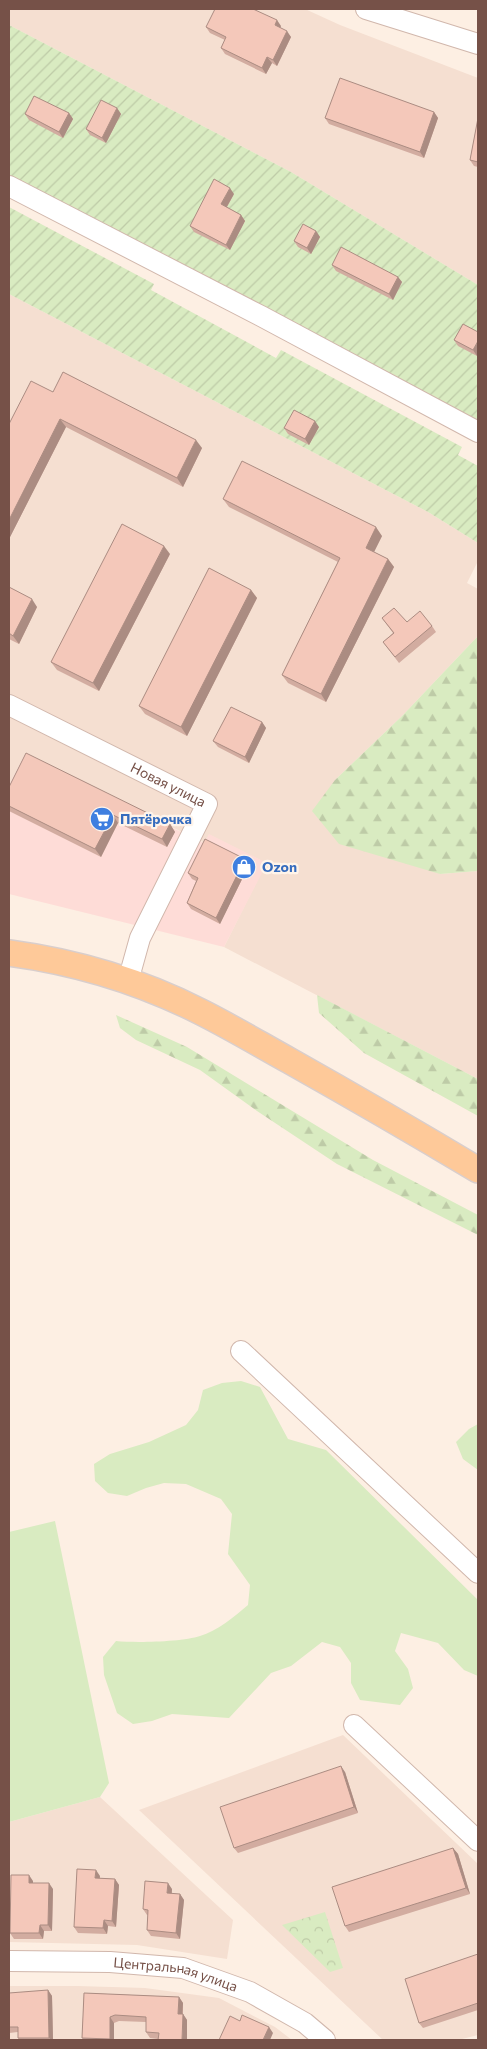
<svg xmlns="http://www.w3.org/2000/svg" width="487" height="2049" font-family="Commissioner,sans-serif">
<defs>
<pattern id="forest-firs" width="22" height="20" patternUnits="userSpaceOnUse" patternTransform="scale(1.25)"><rect width="22" height="20" fill="#d9ebc1"/><path d="M5 1l3.5 6h-7zM16 11l3.5 6h-7z" fill="#becba7"/></pattern>
<pattern id="park-crowns" width="20" height="18" patternUnits="userSpaceOnUse" patternTransform="scale(1.25)"><rect width="20" height="18" fill="#d9ebc1"/><path d="M2 6a3 3 0 1 1 6 0M12 15a3 3 0 1 1 6 0" fill="none" stroke="#becba7"/></pattern>
<pattern id="garden-furrows" width="10" height="10" patternUnits="userSpaceOnUse" patternTransform="scale(1.25)"><rect width="10" height="10" fill="#d9ebc1"/><path d="M-1 1l2-2M0 10L10 0M9 11l2-2" fill="none" stroke="#becba7"/></pattern>
</defs>
<rect width="100%" height="100%" fill="#fdefe3"/>
<path fill="#f5dfd1" d="M9 9H305L340 25 478 78V285L291 172 9 25Z
M9 294 428 512 478 543V561L467 583 478 589V636L403 715 335 780 440 874 478 871V1079L224 947 266 863 209 835 205 843 24 756 9 785Z
M343 1735 478 1864V2035L458 2040H383L139 1810Z
M100 1797 233 1920 227 1959 137 1945 9 1942V1822Z
M9 1986H78L145 1988 219 1998 275 2027 292 2040H9Z"/>
<path fill="#fedcd7" d="M24 756 204 843 209 834 267 863 224 947 9 894V785Z"/>
<path fill="#d9ebc1" d="M241 1381 260 1387 288 1439 326 1450 478 1600V1676L464 1670 438 1643 401 1633 395 1651 408 1669 413 1688 400 1705 360 1700 351 1683V1663L340 1647 322 1642 291 1666 271 1673 229 1718 172 1714 152 1721 133 1724 117 1713 104 1675 103 1657 116 1641C135 1643 182 1642 200 1636 217 1631 234 1617 248 1605L250 1585 228 1554 232 1514 221 1499 186 1484 164 1483 146 1488 127 1496 108 1493 95 1481 94 1464 110 1454 149 1442 186 1425 198 1410 203 1390 222 1383Z
M478 1424V1470L463 1459 456 1442 469 1429Z
M55 1521 109 1783 100 1797 9 1822V1532Z"/>
<path fill="url(#forest-firs)" d="M478 636V871L440 874 339 844 312 811 335 780 403 715Z
M317 995 478 1079V1116L364 1053 319 1013Z
M116 1015 187 1047 373 1160 478 1215V1235L337 1164 257 1111 200 1070 136 1040 120 1028Z"/>
<path fill="url(#park-crowns)" d="M325 1912 343 1968 330 1972 282 1925Z"/>
<path fill="url(#garden-furrows)" d="M9 25 291 172 478 285V426L9 175Z
M9 207 154 284 151 290 276 358 281 350 462 447 458 455 478 466V543L428 512 9 294Z"/>
<g fill="none" stroke-linecap="round" stroke-linejoin="round">
<g stroke="#d1b7ac" stroke-width="22">
<g id="minor">
<path d="M366 9 478 44"/>
<path d="M9 186 261 316 478 432"/>
<path id="s1" d="M9 705 207 804 140 938 128 981"/>
<path d="M241 1351 478 1573"/>
<path d="M354 1725 478 1841"/>
<path id="s2" d="M9 1961 110 1962 183 1968 250 1992 305 2023 325 2040"/>
</g>
</g>
<g stroke="#d9cecc" stroke-width="28">
<path id="major" d="M9 953C76 962 140 981 201 1012 231 1027 261 1045 290 1061 354 1097 416 1133 478 1170"/>
</g>
<use href="#minor" stroke="#fff" stroke-width="20"/>
<use href="#major" stroke="#fec999" stroke-width="25"/>
</g>
<path fill="#d2aca0" d="M281 26 280 27 291 37 277 66 272 63 266 74 225 54 221 48 225 40 210 33 206 27Z
M117 108 121 114 106 143 90 135 86 129Z
M434 112 438 118 424 158 329 124 325 118Z
M69 113 73 119 63 138 29 120 25 114Z
M478 118V167L474 166 470 160Z
M234 194 227 207 241 215 245 221 230 250 194 232 190 226Z
M316 231 320 237 311 254 298 247 294 241Z
M332 265 398 277 402 282 393 300 336 271Z
M463 324 477 356 458 346 454 340Z
M53 392 202 448 183 487 66 427 9 539V424Z
M319 427 309 445 288 434 284 428Z
M223 499 382 536 374 552 388 559 394 567 326 702 288 683 282 675 338 562 229 507Z
M170 554 99 691 57 670 51 662Z
M9 587 37 607 19 644 9 639Z
M251 590 257 598 187 736 145 714 139 706Z
M382 618 432 626 436 632 399 663 383 642 393 633Z
M262 722 266 728 249 763 218 747 213 741Z
M9 787 170 824 175 832 167 847 118 823 101 857 9 811Z
M245 859 249 865 220 924 191 909 187 903 196 881 192 879 188 873Z
M345 1772 358 1813 238 1853 234 1848Z
M453 1848 458 1854 470 1894 349 1932 345 1926Z
M100 1876V1878L115 1879 119 1885 116 1927 108 1926 107 1934 78 1933 74 1927Z
M33 1881V1883L53 1889 52 1931H44L43 1939H14L10 1933Z
M172 1889V1894H180L184 1900 180 1939 151 1936 147 1930 148 1915H147L143 1909Z
M478 1954V2010L423 2028 419 2023Z
M48 1990 52 1996 53 2040H19L18 2038V2032L9 2033V2004Z
M84 1993 179 1997 183 2003V2014L187 2020 158 2039 150 2038 146 2032V2022L119 2021 114 2023V2040H84L82 2038Z"/>
<path fill="#ab8c82" d="M277 20 281 26 279 31 275 25Z
M287 31 291 37 277 66 273 60Z
M267 57 272 63 266 74 262 68Z
M117 108 121 114 106 143 102 138Z
M434 112 438 118 424 158 420 152Z
M69 113 73 119 63 138 59 132Z
M230 188 234 194 225 210 221 204Z
M241 215 245 221 230 250 226 245Z
M316 231 320 237 311 254 307 248Z
M398 277 402 282 393 300 389 294Z
M478 341V355L477 356 473 350Z
M60 419 66 427 9 539V520Z
M315 421 319 427 309 445 305 439Z
M196 440 202 448 183 487 177 478Z
M376 527 382 536 372 556 366 548Z
M164 546 170 554 99 691 93 683Z
M388 559 394 567 326 702 321 694Z
M251 590 257 598 187 736 181 727Z
M32 599 37 607 19 644 13 636Z
M262 722 266 728 249 763 245 757Z
M113 815 118 823 101 857 95 849Z
M170 824 175 832 167 847 162 839Z
M245 859 249 865 220 924 216 918Z
M341 1766 345 1772 358 1813 354 1807Z
M453 1848 458 1854 470 1894 466 1888Z
M96 1870 100 1876 99 1883 95 1878Z
M29 1875 33 1881V1888L29 1883Z
M115 1879 119 1885 116 1927 112 1921Z
M49 1883 53 1889 52 1931 48 1925Z
M168 1883 172 1889 171 1899 167 1893Z
M180 1894 184 1900 180 1939 176 1933Z
M104 1920 108 1926 107 1934 103 1928Z
M40 1925 44 1931 43 1939 39 1933Z
M48 1990 52 1996 53 2040H51L49 2038Z
M179 1997 183 2003 182 2020 178 2014Z
M183 2014 187 2020V2040H182Z
M110 2017 114 2023V2040H111L110 2039Z
M269 2027 273 2033 270 2040H263Z"/>
<path fill="#f4c8ba" stroke="#ab8c82" d="M215 9H253L277 20 275 25 287 31 273 60 267 57 262 68 221 48 226 37 206 27Z
M340 78 434 112 420 152 325 118Z
M34 96 69 113 59 132 25 114Z
M101 100 117 108 102 138 86 129Z
M478 118V162L470 160Z
M214 179 230 188 221 204 241 215 226 245 190 226Z
M303 224 316 231 307 248 294 241Z
M341 247 398 277 389 294 332 265Z
M463 324 478 332V341L473 350 454 340Z
M63 372 196 440 177 478 60 419 9 520V424L31 381 53 392Z
M294 410 315 421 305 439 284 428Z
M242 461 376 527 366 548 388 559 321 694 282 675 340 558 223 499Z
M122 524 164 546 93 683 51 662Z
M209 568 251 590 181 727 139 706Z
M9 587 32 599 13 636 9 633Z
M394 608 407 622 420 611 432 626 395 657 383 642 394 633 382 618Z
M231 707 262 722 245 757 213 741Z
M26 753 170 824 162 839 113 815 95 849 9 806V787Z
M205 839 245 859 216 918 187 903 198 878 188 873Z
M341 1766 354 1807 234 1848 220 1807Z
M453 1848 466 1888 345 1926 332 1887Z
M77 1869 96 1870 95 1878 115 1879 112 1921 104 1920 103 1928 74 1927Z
M11 1875H29V1883H49L48 1925H40L39 1933H10Z
M145 1881 168 1883 167 1893 180 1894 176 1933 147 1930 148 1910 143 1909Z
M478 1954V2003L419 2023 405 1979Z
M48 1990 49 2038H18V2027H9V1993Z
M84 1993 179 1997 178 2014H183L182 2040H158L159 2033 146 2032V2017L115 2015 110 2017V2039L82 2038Z
M242 2015 269 2027 263 2040H219L230 2016 240 2021Z"/>
<defs>
<g id="supermarket-disc" transform="scale(1.25)"><circle r="9.5" fill="#3f7fe0" stroke="#fff4ea"/><path d="M-6-5.5h2.5l.6 2H6L4.5 2H-2.5L-4.4-4H-6ZM-1.5 3.2a1.3 1.3 0 1 0 .1 0ZM3 3.2a1.3 1.3 0 1 0 .1 0Z" fill="#fff"/></g>
<g id="shop-disc" transform="scale(1.25)"><circle r="9.5" fill="#3f7fe0" stroke="#fff4ea"/><path d="M-5-2.5h2.3a2.7 3.5 0 0 1 5.4 0H5L5.5 6h-11ZM-1.5-2.5h3a1.5 2.3 0 0 0-3 0Z" fill="#fff"/></g>
</defs>
<g fill-rule="evenodd">
<use href="#supermarket-disc" x="102" y="819"/>
<use href="#shop-disc" x="244" y="867"/>
</g>
<g text-anchor="middle" stroke-width="4.5" stroke-linejoin="round" paint-order="stroke">
<g font-size="14" fill="#765148" stroke="#fff4ea">
<text dy="5" stroke="none"><textPath href="#s1" startOffset="178">Новая улица</textPath></text>
<text dy="5" stroke="none"><textPath href="#s2" startOffset="168">Центральная улица</textPath></text>
</g>
<g font-size="14" font-weight="bold" fill="#366cbe" stroke="#fff4ea" text-anchor="start">
<text x="120" y="824">Пятёрочка</text>
<text x="262" y="872">Ozon</text>
</g>
</g>
<rect width="487" height="2049" fill="none" stroke="#765148" stroke-width="20"/>
</svg>
